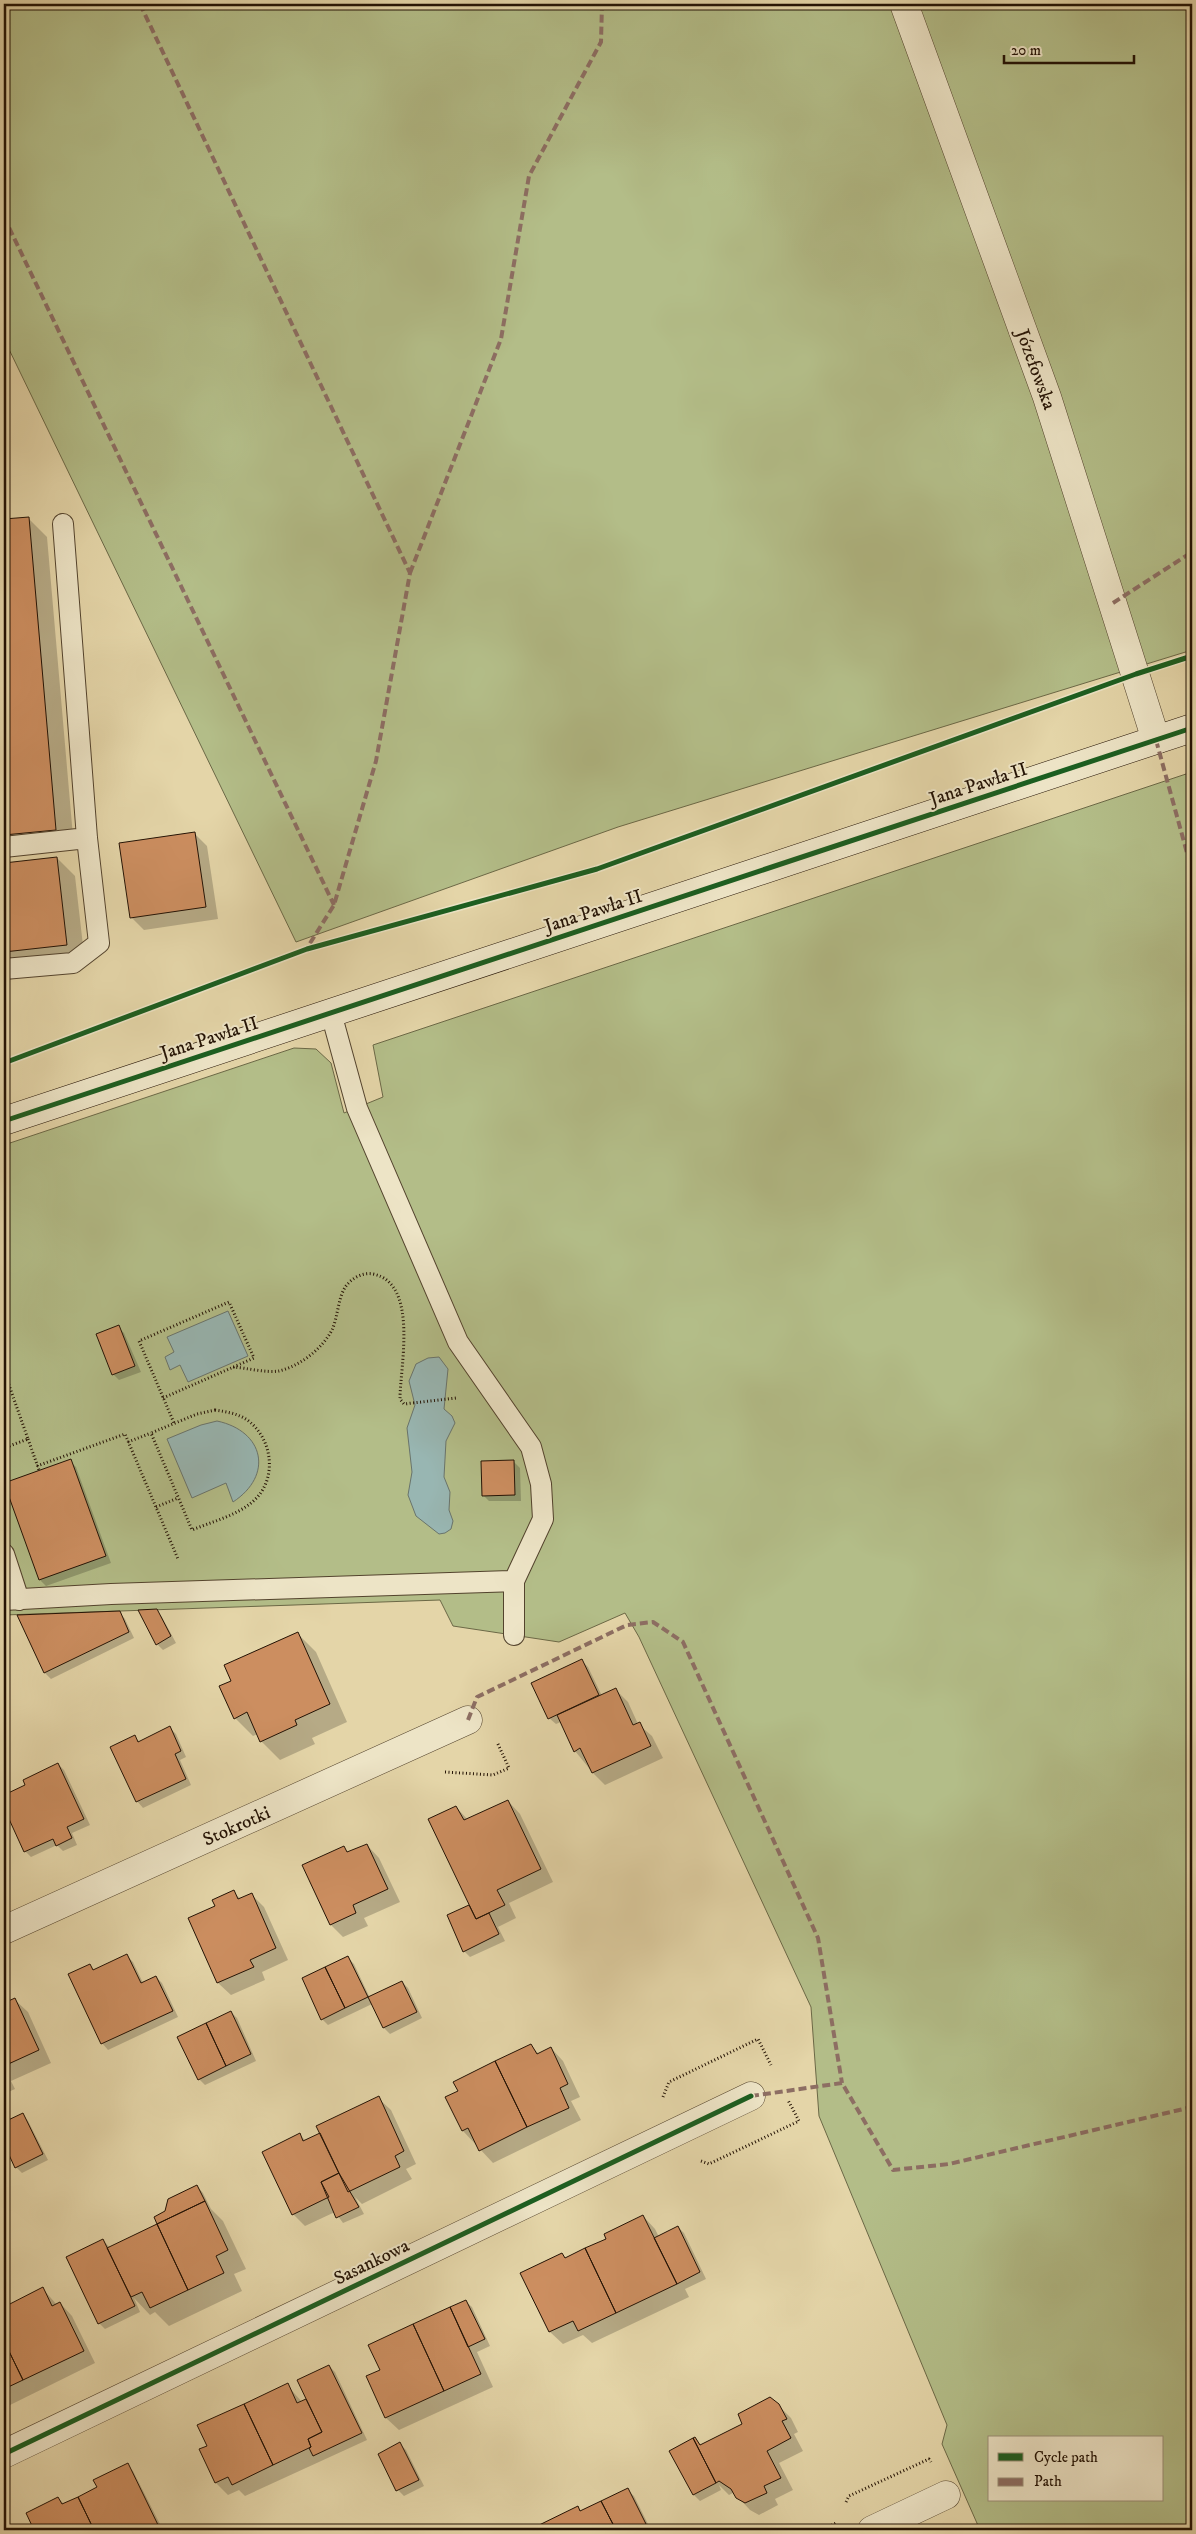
<svg xmlns="http://www.w3.org/2000/svg" width="1196" height="2534" font-family="'IM FELL DW Pica',serif">
<rect width="100%" height="100%" fill="#e4d5a8"/>
<filter id="stains"><feTurbulence type="fractalNoise" baseFrequency=".004" numOctaves="4"/><feColorMatrix values="0 0 0 0 .2 0 0 0 0 .09 0 0 0 0 .02 0 0 0 .5 -.17"/></filter>
<radialGradient id="worn" r=".72"><stop offset=".6" stop-color="#630" stop-opacity="0"/><stop offset="1" stop-color="#630" stop-opacity=".3"/></radialGradient>
<path fill="#b3bd88" stroke="#6b6846" fill-rule="evenodd" d="M4 4H1192V650L618 827 296 942 4 339Z
M1192 772V2530H980L942 2444 947 2425 819 2116 811 2007 639 1637 625 1613 559 1642 453 1626 440 1600 4 1615V1145L294 1048 316 1049 331 1063 344 1113 383 1097 373 1045ZM990 2438H1162V2500H990Z"/>
<path fill="#98b6b2" stroke="#69746c" d="M228 1311 248 1356 188 1382 180 1365 170 1370 165 1357 174 1352 167 1337Z
M439 1357 448 1369 444 1409 452 1416 455 1423 446 1441 444 1477 450 1492 449 1510 453 1521 451 1529 445 1533 439 1534 416 1516 408 1495 412 1472 407 1428 415 1405 409 1381 416 1364 428 1358Z
M217 1421C264 1431 274 1475 233 1502L226 1483 192 1498 167 1439 201 1425Z"/>
<path fill="#0003" d="M28 518 47 537 74 848 4 854V521Z
M195 834 207 846 218 919 144 930 131 917Z
M57 858 75 876 85 963 4 972V864Z
M118 1327 124 1333 141 1372 119 1380 113 1374Z
M70 1461 76 1467 111 1563 46 1586 40 1580 5 1484Z
M514 1462 520 1468 521 1501H489L483 1495Z
M156 1610 162 1617 176 1643 163 1650 157 1644Z
M119 1612 125 1619 134 1638 51 1679 45 1673Z
M297 1633 316 1652 347 1722 312 1738 315 1744 280 1760 261 1741 258 1734 253 1736 235 1718 233 1681Z
M582 1661 588 1667 602 1696 615 1689 628 1702 638 1724 652 1736 663 1758 605 1785 593 1773 575 1751 561 1722 556 1724 549 1718 533 1683Z
M170 1728 176 1734 186 1757 180 1760 191 1785 143 1808 137 1801 112 1747 135 1737 140 1742Z
M58 1764 64 1770 90 1825 72 1833 77 1845 63 1851 57 1845 31 1857 25 1851 4 1805V1797L27 1786Z
M508 1801 520 1814 553 1882 509 1903 516 1918 498 1927 505 1941 470 1957 464 1951 469 1906 473 1911 456 1807 468 1820Z
M367 1845 379 1858 400 1902 364 1918 368 1926 343 1937 331 1925 343 1847 349 1853Z
M233 1892 241 1899 251 1894 264 1907 288 1960 262 1972 265 1980 231 1995 218 1983 190 1918 216 1907Z
M127 1956 133 1962 143 1983 156 1977 162 1983 178 2017 108 2050 102 2043 70 1975 90 1965 95 1971Z
M348 1958 354 1964 370 1998 402 1982 408 1988 422 2018 390 2034 384 2028 372 2004 328 2025 322 2019Z
M15 2000 28 2012 51 2063 11 2081 15 2089 4 2094V2005Z
M231 2012 237 2018 256 2061 205 2085 199 2079Z
M531 2046 539 2054 551 2048 563 2061 580 2097 571 2101 581 2120 493 2163 463 2131 447 2098Z
M378 2098 391 2110 416 2164 406 2169 412 2179 362 2204 355 2197 364 2214 343 2223 335 2212 305 2226 293 2214 300 2135 306 2141Z
M22 2114 28 2121 48 2160 22 2173 16 2167 4 2141V2124Z
M197 2186 203 2193 211 2209 223 2221 246 2269 234 2274 242 2291 169 2326 155 2312 150 2315 134 2298 140 2312 105 2329 99 2323 103 2240 110 2248 159 2224 166 2212Z
M643 2216 655 2229 659 2237 678 2227 684 2233 706 2279 685 2289 689 2297 592 2343 583 2335 563 2344 550 2332 522 2274 562 2254 566 2259 608 2239Z
M43 2289 57 2305 60 2303 72 2316 95 2363 4 2408V2308Z
M465 2301 472 2307 490 2346 477 2352 493 2387 399 2430 386 2418 367 2377 381 2371Z
M329 2366 335 2372 367 2440 245 2496 239 2490 228 2495 216 2483 200 2450 209 2446 287 2385 302 2402 306 2401 310 2405Z
M778 2405 791 2418 798 2432 794 2434 803 2451 779 2463 793 2490 775 2499 778 2505 759 2515 750 2510 736 2495 733 2493 729 2495 719 2485 721 2490 700 2501 694 2495 695 2439 702 2446Z
M400 2444 406 2450 424 2486 404 2496 398 2490Z
M127 2465 133 2471 163 2530H36L27 2513 58 2498 64 2504 98 2488Z
M627 2490 634 2496 651 2530H533L577 2508 582 2512Z"/>
<path fill="#cc8e60" stroke="#231204" d="M29 517 56 830 4 835V519Z
M195 832 206 907 130 918 119 843Z
M57 857 67 945 4 952V863Z
M119 1325 135 1366 112 1375 96 1334Z
M71 1459 106 1556 39 1580 4 1483Z
M514 1460 515 1495 482 1496 481 1461Z
M157 1609 171 1636 156 1645 138 1610Z
M120 1611 129 1632 44 1673 17 1615Z
M298 1632 330 1704 295 1720 297 1725 260 1742 247 1712 234 1719 219 1686 231 1681 224 1665Z
M582 1659 599 1695 548 1719 531 1683Z
M616 1688 633 1725 640 1722 651 1746 592 1773 580 1748 574 1752 557 1715Z
M170 1726 181 1751 175 1754 186 1779 136 1802 110 1747 135 1735 138 1742Z
M58 1763 84 1819 67 1827 72 1838 56 1846 53 1839 24 1852 4 1808V1795L25 1785 23 1780Z
M508 1800 541 1869 497 1890 505 1905 476 1919 428 1819 456 1806 464 1820Z
M367 1844 388 1889 353 1905 356 1913 330 1925 302 1865 344 1846 347 1852Z
M234 1890 238 1899 252 1893 276 1948 250 1960 254 1967 217 1983 188 1918 215 1906 212 1900Z
M469 1905 476 1919 489 1913 499 1934 463 1952 447 1915Z
M127 1954 141 1983 156 1976 173 2011 101 2044 68 1974 90 1964 93 1970Z
M348 1956 368 1997 345 2008 325 1967Z
M325 1967 345 2008 321 2020 302 1978Z
M402 1981 417 2012 383 2028 368 1997Z
M15 1998 39 2050 4 2066V2003Z
M231 2011 251 2054 226 2066 206 2023Z
M206 2023 226 2066 198 2080 177 2037Z
M531 2044 537 2054 551 2047 568 2084 560 2088 569 2108 527 2127 495 2061Z
M495 2061 527 2127 479 2151 468 2128 462 2131 445 2097 458 2091 453 2082Z
M379 2096 404 2151 395 2156 400 2167 348 2192 316 2126Z
M23 2113 43 2154 15 2168 4 2144V2122Z
M300 2133 303 2141 320 2133 339 2173 321 2182 329 2197 292 2215 262 2152Z
M339 2173 359 2207 336 2218 321 2182Z
M197 2185 205 2201 157 2224 154 2217 165 2211 168 2199Z
M205 2201 228 2250 216 2256 224 2273 188 2290 157 2224Z
M643 2215 677 2284 616 2313 585 2248 606 2239 604 2234Z
M157 2224 188 2290 150 2308 142 2292 131 2297 107 2248Z
M678 2226 700 2272 677 2284 654 2238Z
M103 2239 135 2306 98 2324 66 2257Z
M585 2248 616 2313 578 2331 573 2321 549 2332 520 2273 562 2253 565 2258Z
M43 2287 52 2306 60 2302 84 2351 23 2380 4 2341V2307Z
M466 2300 485 2339 468 2347 450 2307Z
M450 2307 481 2374 444 2391 413 2324Z
M413 2324 444 2391 385 2418 366 2376 380 2370 368 2345Z
M4 2341 23 2380 4 2389Z
M329 2365 362 2433 313 2456 309 2448 311 2447 308 2439 322 2432 297 2380Z
M288 2383 297 2403 306 2399 322 2432 308 2439 311 2447 273 2465 244 2404Z
M770 2397 779 2404 787 2419 782 2421 791 2438 767 2451 781 2478 764 2486 767 2493 745 2503 736 2498 731 2489 719 2481 716 2483 693 2438 695 2437 700 2445 742 2424 738 2414Z
M244 2404 273 2465 232 2485 228 2477 215 2483 199 2449 207 2446 197 2425Z
M693 2438 716 2483 693 2495 669 2451Z
M400 2442 419 2480 396 2491 378 2454Z
M128 2463 160 2529 94 2530 78 2497 97 2487 93 2480Z
M628 2488 647 2526 637 2530H616L601 2501Z
M58 2497 62 2504 78 2497 94 2530H34L26 2513Z
M601 2501 616 2530 531 2529 578 2506 580 2511Z"/>
<g fill="none" stroke-linecap="round" stroke-linejoin="round">
<g stroke="#53432d" stroke-width="22">
<path id="lane" d="M4 847 87 838
M4 969 73 963 99 943 87 838 63 524
M4 1554 19 1600
M4 1600 111 1594 514 1581 543 1519 541 1484 531 1447 458 1342 357 1108 331 1013
M514 1635V1581"/>
</g>
<g stroke="#53432d" stroke-width="29">
<path id="street" d="M904 4 1047 397 1156 740
M4 1930 468 1720
M4 2454 751 2096
M872 2530 946 2495"/>
</g>
<g stroke="#231204" stroke-width="29">
<path id="secondary" d="M4 1121 1192 728"/>
</g>
<path stroke="#231204" stroke-width="3" stroke-dasharray="1 2.5" stroke-linecap="butt" d="M233 1367C247 1368 266 1373 279 1371 300 1366 322 1349 332 1330 338 1317 338 1297 346 1286 352 1278 363 1272 373 1274 419 1283 400 1367 400 1399L404 1404 456 1398
M4 1371 28 1439 4 1448
M163 1398 254 1358 229 1302 139 1341 174 1423
M215 1410C228 1412 241 1414 251 1423 274 1443 277 1483 251 1503 235 1516 211 1522 192 1530L151 1433 197 1414Z
M28 1439 39 1470
M128 1442 151 1433
M37 1466 125 1434 178 1559
M156 1507 178 1498
M445 1772 493 1775 509 1768 497 1742
M663 2097 669 2082 758 2039 771 2065
M701 2161 709 2164 799 2121 788 2100
M846 2502 849 2496 929 2459 931 2462
M822 2530 836 2523"/>
<use href="#lane" stroke="#ede4c6" stroke-width="20"/>
<use href="#street" stroke="#ede4c6" stroke-width="28"/>
<use href="#secondary" stroke="#ede4c6" stroke-width="28"/>
<path stroke="#8d6e63" stroke-width="4" stroke-dasharray="8 4" stroke-linecap="butt" d="M140 4 410 573 376 761 334 905 307 948
M4 217 334 905
M410 573 501 339 529 176 601 42 602 4
M1113 603 1192 552
M1156 740 1192 871
M468 1720 477 1697 627 1625 653 1622 683 1642 818 1938 842 2083
M751 2096 842 2083 893 2170 949 2164 1192 2107"/>
<g stroke="#ede4c6" stroke-width="8">
<path id="cycleway" d="M4 1063 307 949 597 869 1136 674 1192 656
M4 1121 1192 728
M4 2454 751 2096"/>
</g>
<use href="#cycleway" stroke="#1b5e20" stroke-width="5"/>
</g>
<g text-anchor="middle" stroke-width="4" stroke-linejoin="round" paint-order="stroke">
<g font-size="19" fill="#231204" stroke="#ede4c6">
<text transform="translate(1037 369) rotate(70)" y="7">Józefowska</text>
<text transform="translate(978 783) rotate(-18)" y="7">Jana Pawła II</text>
<text transform="translate(593 910) rotate(-18)" y="7">Jana Pawła II</text>
<text transform="translate(209 1037) rotate(-18)" y="7">Jana Pawła II</text>
<text transform="translate(236 1825) rotate(-24)" y="7">Stokrotki</text>
<text transform="translate(371 2261) rotate(-26)" y="7">Sasankowa</text>
</g>
</g>
<rect width="1196" height="2534" fill="none" stroke="#e4d5a8" stroke-width="20"/>
<rect x="5" y="5" width="1186" height="2524" fill="none" stroke="#231204" stroke-width="2.5"/>
<rect x="10" y="10" width="1176" height="2514" fill="none" stroke="#231204"/>
<rect x="988" y="2436" width="175" height="65" fill="#ede4c6" stroke="#9c9078"/>
<rect x="998" y="2453" width="25" height="8" fill="#1b5e20" stroke="#9c9078"/>
<text x="1034" y="2462" font-size="15" fill="#231204">Cycle path</text>
<rect x="998" y="2478" width="25" height="8" fill="#8d6e63" stroke="#9c9078"/>
<text x="1034" y="2486" font-size="15" fill="#231204">Path</text>
<path d="M1004 55v8h130v-8" fill="none" stroke="#231204" stroke-width="2.5"/>
<text x="1011" y="55" font-size="15" fill="#231204" stroke="#ede4c6" stroke-width="4" paint-order="stroke">20 m</text>
<rect width="100%" height="100%" filter="url(#stains)"/>
<rect width="100%" height="100%" fill="url(#worn)"/>
</svg>
